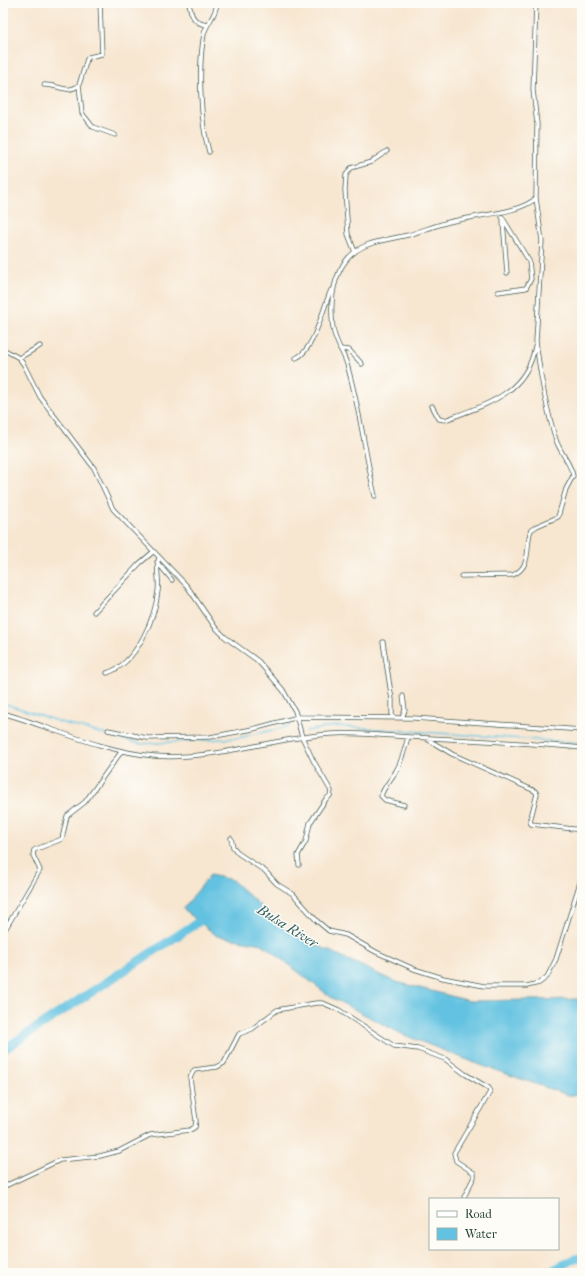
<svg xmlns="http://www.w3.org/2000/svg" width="585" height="1276" font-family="'IM FELL French Canon',serif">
<rect width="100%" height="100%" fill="#fdfcf7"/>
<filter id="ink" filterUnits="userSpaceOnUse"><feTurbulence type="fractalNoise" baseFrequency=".025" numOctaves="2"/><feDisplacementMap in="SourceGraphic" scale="8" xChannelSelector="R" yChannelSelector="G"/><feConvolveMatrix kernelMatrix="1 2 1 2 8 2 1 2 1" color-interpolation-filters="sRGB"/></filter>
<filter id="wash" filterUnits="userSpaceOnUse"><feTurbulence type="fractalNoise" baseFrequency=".012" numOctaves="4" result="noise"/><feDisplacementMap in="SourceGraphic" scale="16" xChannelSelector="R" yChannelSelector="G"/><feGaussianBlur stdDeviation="0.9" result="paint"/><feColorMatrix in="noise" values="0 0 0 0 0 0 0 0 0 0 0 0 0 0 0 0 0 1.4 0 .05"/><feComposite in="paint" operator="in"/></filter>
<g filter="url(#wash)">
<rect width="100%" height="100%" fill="#f7e6d0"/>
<path fill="#63c2e1" stroke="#41808a" d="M210 875 232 880 289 932 393 981 470 1001 582 999V1095H568L483 1066 404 1035 332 998 262 944 217 936 183 909Z"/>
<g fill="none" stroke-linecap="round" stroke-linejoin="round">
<path stroke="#63c2e1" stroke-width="1.5" d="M3 703 60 722 140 744 238 738 290 726
M306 731 334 726 582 743"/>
<path stroke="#63c2e1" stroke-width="9" d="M3 1050 209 915
M548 1273 572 1260 582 1257"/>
</g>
</g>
<g filter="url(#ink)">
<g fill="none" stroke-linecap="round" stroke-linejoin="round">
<g stroke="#3f564b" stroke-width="5">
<path id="street" d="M100 3 102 54 89 57 87 59 79 85 82 113 93 127 115 135
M189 3C191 15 193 23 207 25
M44 85C57 84 67 95 79 85
M209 152C200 121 198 66 204 34 207 22 216 16 217 3
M503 221 507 273
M355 252 348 234 345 190 346 175 351 168 371 162 387 151
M498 292 526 288 531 279 529 261 502 217
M3 349 19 358 24 365 40 397 94 468 113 509 187 586 215 627 225 637 258 661 283 690 295 711 302 737 313 760 331 791 330 796 326 799 310 823 306 841 298 855 299 865
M340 349 349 350 362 364
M19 358 40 346
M296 358C314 351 323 308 331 290
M432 406 439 419 445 420C485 405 527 394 535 346
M375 496C365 453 360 410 348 368 345 354 335 343 333 328 329 297 334 258 367 245 380 240 395 238 408 235 425 230 441 223 458 220 478 215 521 213 536 198L537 124 533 90 536 3
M157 562 172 580
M461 576 513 575C533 566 525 545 531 530L537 526 558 517 566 489 573 476C572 466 560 452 556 440 546 408 540 374 536 341L542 241 536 198
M94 612 140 563 153 552
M383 642 392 700V718
M107 673C136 664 155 619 158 591 160 579 155 569 159 557
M3 713C53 728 101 751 154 756 214 761 271 738 331 734 357 732 383 736 410 737 467 740 525 742 582 748
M402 718 405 710 403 696
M108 730 147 738 210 737 253 729 298 717 414 718 582 730
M427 739 452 754 535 791 537 794 530 821 531 824 582 830
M581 782 582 773
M404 805 385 800 381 796C384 786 391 780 396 771 402 761 405 749 408 737
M231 838 233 847 239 854 265 871 277 884 293 894 317 921 329 931 346 935 376 952 414 969 443 978 484 986H527L539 983 547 977 556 959 582 876
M3 933 40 870 33 855 34 850 62 839 67 816 85 802 121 752
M3 1187 60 1160 100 1156 119 1151 150 1135 190 1130 195 1127 196 1121 190 1078 194 1070 217 1067 224 1063 239 1034 252 1029 277 1010 316 1003H323L339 1010 394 1046 418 1049 445 1059 465 1074 489 1088 490 1092 454 1153 456 1161 474 1173V1177L464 1197"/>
</g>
<use href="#street" stroke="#fff" stroke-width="3.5"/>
</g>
</g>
<g text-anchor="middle" stroke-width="3" stroke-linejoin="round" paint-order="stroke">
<g font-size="14" font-style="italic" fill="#305e5f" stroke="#fdfcf7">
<text transform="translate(288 926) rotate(32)" y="5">Bulsa River</text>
</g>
</g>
<rect width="585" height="1276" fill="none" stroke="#fdfcf7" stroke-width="16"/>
<rect x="429" y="1198" width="130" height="52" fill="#fdfcf7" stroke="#a4b0a9"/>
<rect x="437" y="1211" width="20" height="6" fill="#ffffff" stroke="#a4b0a9"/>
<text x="465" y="1218" font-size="12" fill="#1f3d34">Road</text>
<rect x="437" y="1228" width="20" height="12" fill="#63c2e1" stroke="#a4b0a9"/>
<text x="465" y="1238" font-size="12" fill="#1f3d34">Water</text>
</svg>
